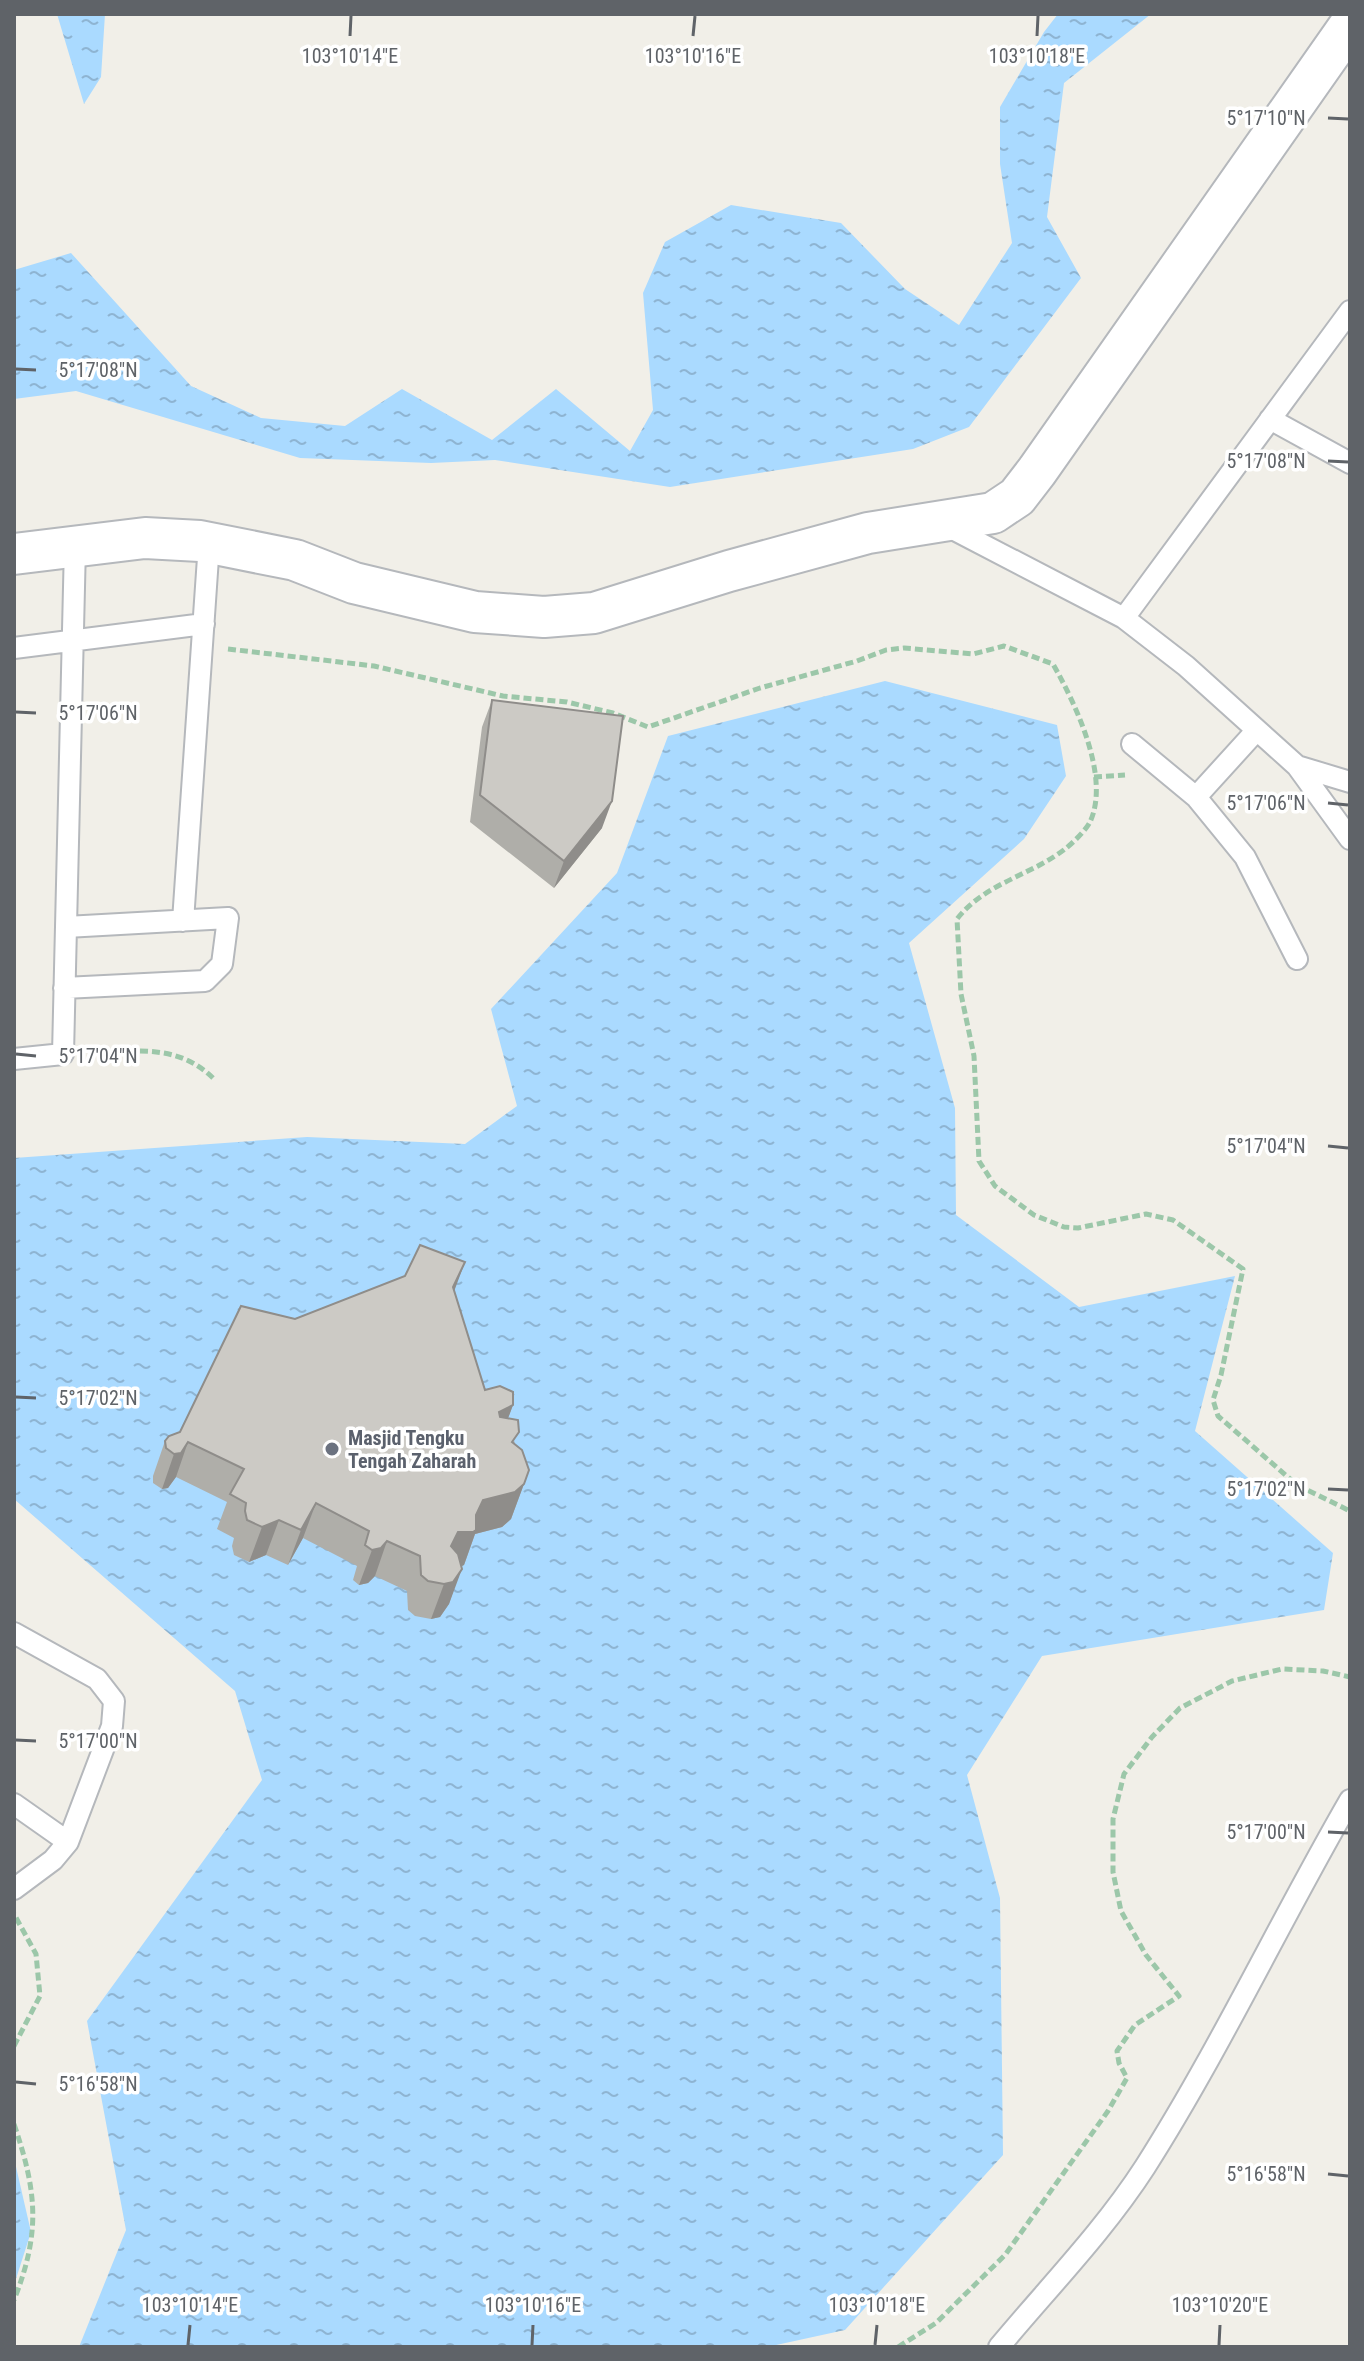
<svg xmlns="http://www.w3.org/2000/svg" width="1364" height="2361" font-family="'Roboto Condensed',sans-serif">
<defs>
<pattern id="water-ripples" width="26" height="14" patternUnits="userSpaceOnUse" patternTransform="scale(2)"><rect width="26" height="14" fill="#aadaff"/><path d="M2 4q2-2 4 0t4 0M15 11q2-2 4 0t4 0" fill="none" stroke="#8eb4d2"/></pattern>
</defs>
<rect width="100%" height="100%" fill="#f1efe8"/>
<path fill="url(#water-ripples)" d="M57 14H105L101 77 84 104Z
M1058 14H1151L1064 83 1047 217 1081 278 969 427 913 449 670 487 495 460 431 463 300 458 76 391 14 399V270L71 253 191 386 261 418 345 426 402 389 492 440 556 389 630 451 653 410 643 293 665 242 731 205 841 223 905 289 959 325 1012 243 1000 164V107L1044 32Z
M885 681 1057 725 1066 776 1024 839 909 943 955 1108 956 1215 1079 1307 1235 1276 1195 1431 1333 1553 1324 1610 1042 1656 967 1775 1000 1898 1003 2155 845 2330 767 2347H79L126 2230 87 2021 262 1780 235 1691 14 1499V1158L307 1137 465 1144 517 1106 491 1009 617 873 668 736Z
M14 2158 31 2232 14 2285Z"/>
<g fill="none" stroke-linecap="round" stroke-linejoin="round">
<g stroke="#b5b8bc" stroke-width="24">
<path id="lane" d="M1270 419 1350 463
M945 525 1124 618 1186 666 1297 766 1350 839
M1124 618 1350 311
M14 648 204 624
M1132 744 1196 797 1245 857 1297 959
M1297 766 1350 782
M1196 797 1256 731
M183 921 209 543
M64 988 205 981 222 964 228 918 66 927
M14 1059 63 1054 75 545
M14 1633 97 1679 114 1701 112 1726 68 1842 53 1860 14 1889
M14 1804 68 1842
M999 2347C1048 2288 1103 2232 1145 2167 1220 2049 1280 1921 1350 1800"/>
</g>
<g stroke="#b5b8bc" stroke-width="44">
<path id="street" d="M14 554 145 538 200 541 295 560 354 583 475 612 544 617 594 613 729 571 868 533 993 513 1017 497 1037 471 1350 25"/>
</g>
<path stroke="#9cc7a9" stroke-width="5" stroke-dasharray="8 4" stroke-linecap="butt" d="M228 649 374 666 503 696 567 702 613 713 648 727 760 688 857 661 886 650 904 648 973 654 1004 646 1053 664C1075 703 1111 777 1090 822 1086 830 1073 843 1065 849 1030 876 985 883 957 919L961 994 974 1056 979 1161 995 1186 1034 1215 1064 1227 1078 1228 1146 1214 1173 1220 1243 1269 1221 1375 1213 1400 1218 1416 1297 1485 1350 1511
M1094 777 1125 775
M92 1053C137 1051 178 1044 213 1078
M14 2046 40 1996 36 1954 14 1914
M14 2124C37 2192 41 2232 14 2300
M898 2347 936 2323 1005 2255 1108 2111 1127 2078 1119 2063 1117 2051 1135 2025 1179 1996 1146 1955 1121 1911 1113 1872V1819L1124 1774 1152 1737 1180 1708 1232 1681 1282 1669 1323 1671 1350 1677"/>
<use href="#lane" stroke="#fff" stroke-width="20"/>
<use href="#street" stroke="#fff" stroke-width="40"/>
</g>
<path fill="#afaea9" d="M492 700 602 828 554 888 470 822 482 727Z
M454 1291 485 1390 513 1405 508 1418 515 1444 529 1470 511 1519 502 1527 475 1534 464 1565 461 1566 449 1604 440 1617 431 1619 415 1616 408 1610 407 1591 375 1576 368 1583 359 1585 353 1580 357 1566 303 1538 288 1565 266 1555 249 1562 234 1555 232 1546 234 1538 217 1529 227 1502 176 1477 168 1488 162 1489 153 1483V1476L165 1441 180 1432 295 1319Z"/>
<path fill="#8f8d8a" d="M612 801 602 828 554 888 564 861Z
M465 1262 452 1297 453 1287Z
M513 1405 500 1440 499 1412Z
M188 1442 176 1477 168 1488 162 1489 174 1454Z
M524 1484 511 1519 502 1527 475 1534 464 1565 460 1567 451 1546 458 1532 476 1515 483 1500Z
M316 1503 303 1538 288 1565 301 1530Z
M279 1520 266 1555 249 1562 262 1527Z
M387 1541 375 1576 368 1583 359 1585 372 1550Z
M462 1569 449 1604 440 1617 431 1619 444 1584Z"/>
<path fill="#cccac5" stroke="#8f8d8a" stroke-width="2" d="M492 700 623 716 612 801 564 861 480 795Z
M420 1245 465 1262 453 1287 485 1390 500 1386 513 1392V1405L499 1412 500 1417 518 1420 519 1432 512 1442 522 1450 529 1470 524 1484 515 1492 483 1500 476 1515V1530L473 1532H458L451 1546 458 1554 462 1569 453 1582 444 1584 428 1581 421 1575 420 1556 387 1541 381 1548 372 1550 365 1545 369 1531 316 1503 301 1530 279 1520 262 1527 247 1520 245 1511 246 1503 230 1494 244 1469 188 1442 181 1453 174 1454 166 1448 165 1441 169 1436 180 1432 241 1306 295 1319 405 1276Z"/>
<path fill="none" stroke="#5f6368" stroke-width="3" d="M350 36 351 16M693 36 695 16M1037 36 1038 16M1328 118 1348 119M16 369 36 370M1328 461 1348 462M16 712 36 713M1328 803 1348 805M16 1054 36 1056M1328 1146 1348 1148M16 1397 36 1398M1328 1489 1348 1490M16 1740 36 1741M1328 1832 1348 1833M16 2082 36 2084M1328 2174 1348 2176M188 2345 190 2325M532 2345 533 2325M875 2345 877 2325M1219 2345 1220 2325"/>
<circle fill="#6b7280" stroke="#fff" stroke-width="3" cx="332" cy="1449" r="8"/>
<g text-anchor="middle" stroke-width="7" stroke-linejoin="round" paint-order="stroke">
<g font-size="20" font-weight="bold" fill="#5b616d" stroke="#fff" text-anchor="start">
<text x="348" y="1445">Masjid Tengku<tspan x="348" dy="23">Tengah Zaharah</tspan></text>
</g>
</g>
<g font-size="20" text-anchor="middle" fill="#5f6368" stroke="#fff" stroke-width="7" stroke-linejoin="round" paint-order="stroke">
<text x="350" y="63">103°10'14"E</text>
<text x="693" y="63">103°10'16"E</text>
<text x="1037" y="63">103°10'18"E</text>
<text x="1266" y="125">5°17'10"N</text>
<text x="98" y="377">5°17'08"N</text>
<text x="1266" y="468">5°17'08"N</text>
<text x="98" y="720">5°17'06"N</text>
<text x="1266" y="810">5°17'06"N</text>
<text x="98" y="1063">5°17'04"N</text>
<text x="1266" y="1153">5°17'04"N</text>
<text x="98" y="1405">5°17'02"N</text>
<text x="1266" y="1496">5°17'02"N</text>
<text x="98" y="1748">5°17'00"N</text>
<text x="1266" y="1839">5°17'00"N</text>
<text x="98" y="2091">5°16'58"N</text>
<text x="1266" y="2181">5°16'58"N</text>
<text x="190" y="2312">103°10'14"E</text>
<text x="533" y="2312">103°10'16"E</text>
<text x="877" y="2312">103°10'18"E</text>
<text x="1220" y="2312">103°10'20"E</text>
</g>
<rect width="1364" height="2361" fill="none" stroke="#5f6368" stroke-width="32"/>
</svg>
